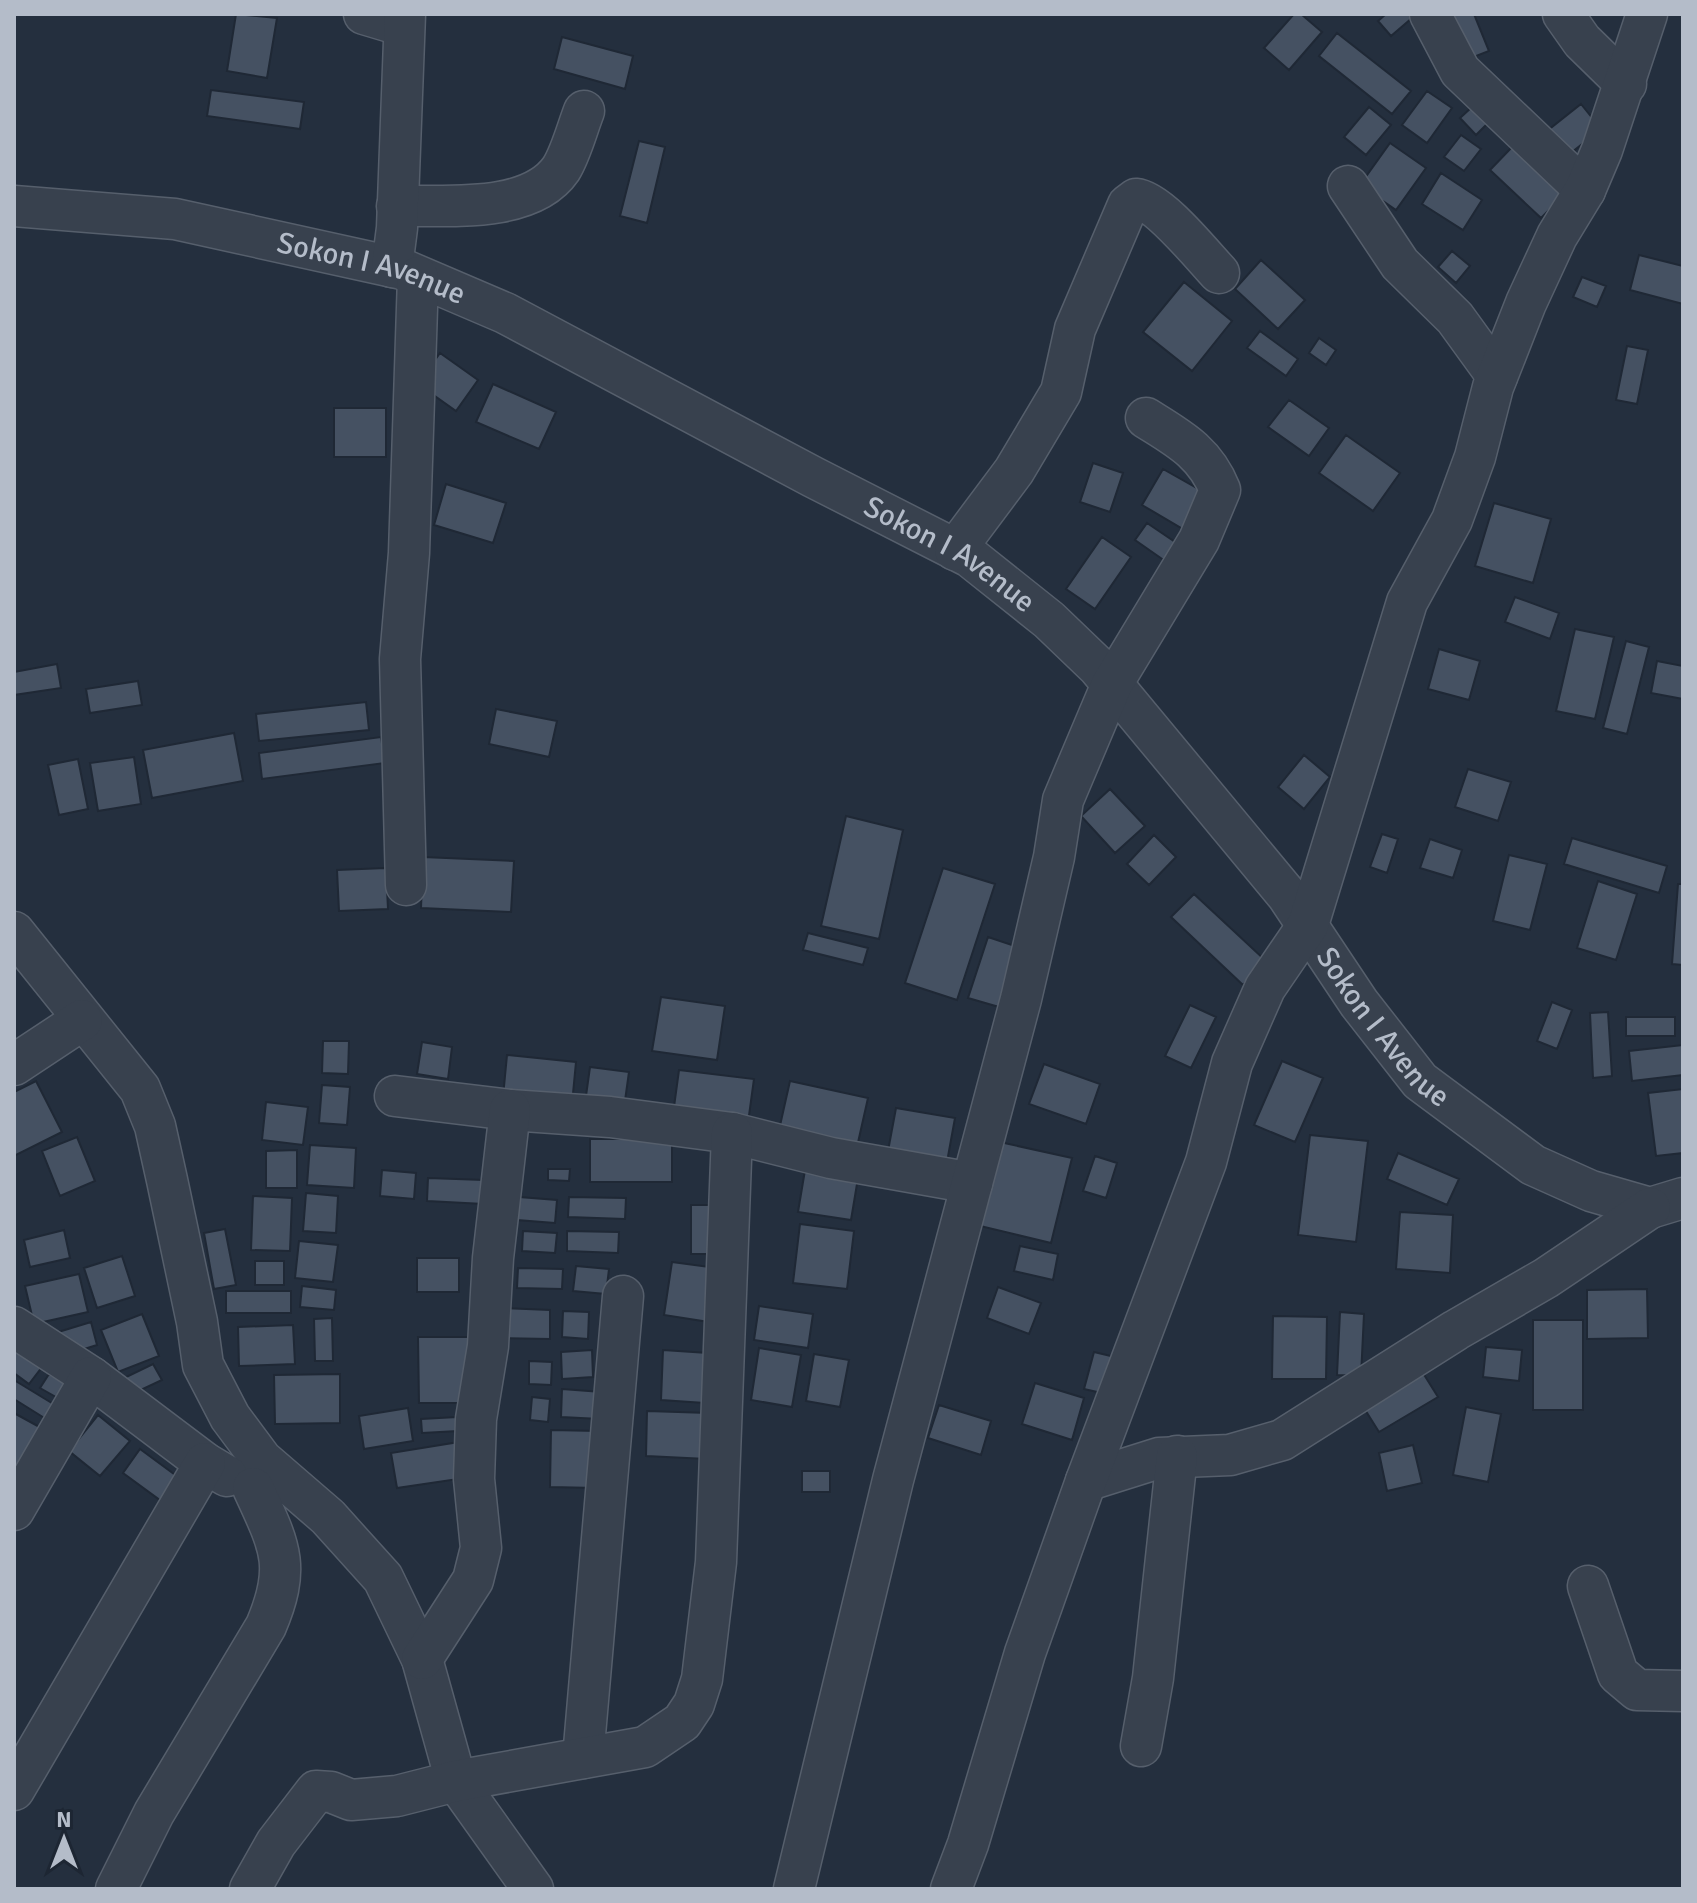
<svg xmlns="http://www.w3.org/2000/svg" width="1697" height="1903" font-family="Signika,sans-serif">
<rect width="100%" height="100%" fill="#242f3e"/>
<path fill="#455162" stroke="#1f2835" stroke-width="2" d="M236 14 277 18 267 78 227 71Z
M1294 14H1301L1322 32 1289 70 1264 48Z
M1386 14H1408L1412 18 1391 36 1378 21Z
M1448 14H1474L1489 51 1466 60Z
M1337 33 1411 91 1392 114 1319 56Z
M562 37 633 56 625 89 554 69Z
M211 90 304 102 300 129 207 116Z
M1427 91 1452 108 1427 143 1402 125Z
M1581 104 1601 129 1562 160 1542 135Z
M1369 107 1391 125 1366 155 1344 137Z
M1472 107 1488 123 1476 135 1460 118Z
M1461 135 1481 149 1464 171 1444 157Z
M639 141 665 147 647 223 620 216Z
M1390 143 1426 168 1396 210 1360 185Z
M1514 145 1566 193 1541 218 1490 170Z
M1441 173 1482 200 1463 230 1422 204Z
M1452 251 1470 266 1456 283 1438 267Z
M1639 255 1683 266V304L1630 290Z
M1261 260 1305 300 1278 329 1235 289Z
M1582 277 1606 286 1597 307 1573 297Z
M1184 282 1232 321 1192 371 1143 332Z
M1260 331 1298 359 1286 376 1247 348Z
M1319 338 1336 350 1326 365 1309 353Z
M1627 346 1648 350 1637 404 1616 400Z
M440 353 478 380 456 411 418 384Z
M493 384 556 412 539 449 476 422Z
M1289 400 1329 428 1309 456 1268 427Z
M334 408H386V457H334Z
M1346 435 1400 473 1373 511 1319 473Z
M1093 463 1123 473 1110 512 1080 502Z
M1163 469 1209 495 1188 532 1142 505Z
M446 484 506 503 493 543 434 525Z
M1494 503 1551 519 1533 583 1475 566Z
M1147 523 1178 544 1165 561 1135 540Z
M1102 537 1131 557 1095 609 1066 589Z
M1515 597 1559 613 1550 639 1505 622Z
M1575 629 1614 637 1595 719 1556 711Z
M1626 641 1649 647 1627 734 1603 728Z
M1439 649 1480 661 1469 700 1428 689Z
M1657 661 1683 666V699L1651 693Z
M57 664 61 688 14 695V672Z
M138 681 142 705 90 713 86 689Z
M366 702 369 730 259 741 256 714Z
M496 709 557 721 549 757 489 744Z
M234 733 243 781 152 798 143 750Z
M381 737 385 763 262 779 259 753Z
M1304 755 1330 777 1304 809 1278 787Z
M134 757 141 804 98 811 90 763Z
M78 759 88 809 59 815 48 765Z
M1468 769 1511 782 1498 821 1455 807Z
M1110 789 1145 826 1115 853 1081 816Z
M846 816 903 830 879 939 821 926Z
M1382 834 1398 839 1387 873 1370 867Z
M1154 835 1176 857 1149 885 1127 864Z
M1572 838 1667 866 1659 893 1564 864Z
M1430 839 1462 850 1453 878 1420 868Z
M1509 855 1547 864 1530 930 1493 921Z
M423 857 514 861 511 912 421 908Z
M386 868 388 909 339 911 337 870Z
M943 868 995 884 957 1000 905 983Z
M1598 881 1637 894 1616 960 1577 948Z
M1678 884H1683V965L1672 964Z
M1194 894 1266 961 1243 985 1171 917Z
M808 933 868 948 863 965 803 950Z
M988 937 1018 947 999 1007 968 998Z
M661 997 725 1006 717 1060 652 1051Z
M1552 1002 1572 1010 1557 1049 1537 1041Z
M1190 1005 1216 1017 1191 1068 1165 1056Z
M1608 1012 1612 1076 1593 1078 1590 1013Z
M1626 1017H1675V1036H1626Z
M323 1041H349L348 1074 322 1073Z
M422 1042 452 1047 448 1079 417 1074Z
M1683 1045V1075L1632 1081 1629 1051Z
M507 1055 576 1062 572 1104 503 1097Z
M1282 1061 1323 1078 1295 1142 1254 1125Z
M1044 1064 1100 1084 1086 1124 1029 1104Z
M590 1067 629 1072 624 1108 585 1103Z
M679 1070 754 1079 748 1123 673 1114Z
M36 1081 62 1132 14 1156V1092Z
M790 1081 868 1098 857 1147 779 1130Z
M322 1085 350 1087 347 1125 319 1123Z
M1683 1089V1153L1656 1156 1648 1093Z
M266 1102 308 1107 303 1145 262 1140Z
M896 1108 955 1118 947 1162 888 1151Z
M1310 1135 1368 1141 1356 1242 1298 1235Z
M77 1137 95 1181 60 1196 42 1151Z
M590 1139H672V1182H590Z
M995 1141 1072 1158 1051 1243 976 1225Z
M310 1145 356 1148 354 1188 307 1185Z
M297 1150V1188H266V1151Z
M1398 1153 1459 1179 1447 1205 1387 1179Z
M1095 1156 1117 1163 1106 1198 1083 1191Z
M548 1169H570L569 1181 548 1180Z
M382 1170 416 1173 414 1199 380 1196Z
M805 1170 858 1178 851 1220 798 1212Z
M428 1178 484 1180V1204L427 1201Z
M306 1193 338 1196 336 1233 303 1231Z
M253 1196 292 1198 290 1251 251 1250Z
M519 1197 557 1200 555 1223 517 1220Z
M569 1197 626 1198 625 1219 568 1217Z
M691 1205H716V1254H691Z
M1400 1212 1453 1215 1450 1273 1396 1269Z
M800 1224 854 1231 847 1289 793 1283Z
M225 1229 236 1285 214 1289 204 1233Z
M64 1230 70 1258 30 1267 24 1240Z
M523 1231 557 1233 555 1253 522 1251Z
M567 1231 619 1232 618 1253 567 1251Z
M299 1241 338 1245 333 1282 295 1278Z
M1020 1246 1058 1254 1053 1280 1014 1271Z
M122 1256 135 1296 97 1308 84 1268Z
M417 1258H459V1292H417Z
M255 1261H284V1285H255Z
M672 1262 717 1268 709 1322 664 1315Z
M576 1266 609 1269 606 1294 573 1291Z
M518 1268 563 1269 562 1289 517 1288Z
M79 1274 88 1312 34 1324 25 1286Z
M302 1286 336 1290 334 1310 300 1307Z
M998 1287 1041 1303 1029 1334 987 1318Z
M1647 1289 1648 1338 1587 1339V1290Z
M226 1291H291V1313H226Z
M759 1306 813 1314 808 1348 754 1340Z
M502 1308 550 1310V1339L501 1338Z
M563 1311 589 1312 588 1339 562 1337Z
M1340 1312 1364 1314 1361 1376 1337 1375Z
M142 1314 159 1356 118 1372 101 1330Z
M1273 1316 1327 1317 1326 1379H1272Z
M332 1318 333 1361H315L314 1319Z
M1533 1320H1583V1410H1533Z
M91 1322 97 1345 62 1356 55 1333Z
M293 1325 295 1364 239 1366 238 1327Z
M418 1337H473L474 1403H419Z
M1486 1347 1522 1350 1519 1381 1483 1377Z
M759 1348 801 1355 792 1407 751 1400Z
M14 1349 42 1367 29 1384 14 1373Z
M592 1350 593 1377 562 1379 561 1352Z
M663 1350 708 1353 705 1403 661 1400Z
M1094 1352 1115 1357 1106 1394 1084 1389Z
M814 1354 849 1360 840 1407 806 1401Z
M529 1361 552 1362 551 1385 529 1384Z
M153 1364 162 1380 128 1396 120 1380Z
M1423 1373 1438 1397 1379 1432 1364 1408Z
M49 1374 71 1387 63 1401 40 1388Z
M340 1374V1423L275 1424 274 1375Z
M14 1380 55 1405 46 1419 14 1399Z
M1035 1383 1084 1398 1072 1440 1022 1424Z
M562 1389 602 1392 600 1419 561 1417Z
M532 1397 550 1399 548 1422 530 1420Z
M939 1405 991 1421 981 1455 928 1438Z
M1466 1407 1501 1414 1488 1482 1453 1475Z
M408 1408 413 1441 364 1449 359 1416Z
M647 1411 709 1413 707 1459 646 1456Z
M14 1413 45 1430 23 1472 14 1467Z
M98 1415 130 1441 100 1476 69 1451Z
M457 1417 458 1431 422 1433 421 1419Z
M551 1430 598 1431 596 1488 550 1487Z
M459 1442 465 1478 397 1488 391 1453Z
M1413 1445 1422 1483 1387 1491 1379 1453Z
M140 1449 182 1480 164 1503 123 1473Z
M802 1471H830V1492H802Z"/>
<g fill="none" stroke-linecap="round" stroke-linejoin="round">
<g stroke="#565f6c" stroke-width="43">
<g id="minor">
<path d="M364 14 404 26"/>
<path d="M1430 14 1460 71 1585 190"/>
<path d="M1563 14 1582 41 1626 84"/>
<path d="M1348 186 1400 264 1455 318 1497 376"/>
<path id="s1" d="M14 206 175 219 402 269 505 313 813 477 970 557 1049 620 1098 667 1287 895 1359 1003 1420 1081 1533 1165 1591 1191 1650 1208 1683 1198"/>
<path d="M397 206C446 205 530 214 561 169 571 153 577 129 584 111"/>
<path d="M392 267 397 228 405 14"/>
<path d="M955 550 1014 471 1061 392 1075 329 1128 205 1136 199C1159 201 1202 255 1219 273"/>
<path d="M406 885 400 659 409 553 418 277"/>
<path d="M14 932 140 1089 155 1126 167 1180 197 1322 203 1365 230 1417 262 1460 328 1517 383 1578 422 1659 456 1781 533 1889"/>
<path d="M14 1065 82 1020"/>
<path d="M395 1096 510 1110 610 1117 732 1133 831 1158 972 1183"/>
<path d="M14 1327 91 1377 205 1463 227 1476"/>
<path d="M1086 1481 1159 1458 1230 1455 1282 1440 1456 1330 1546 1278 1650 1208"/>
<path d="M14 1510 91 1377"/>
<path d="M1588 1586 1618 1674 1637 1690 1683 1691"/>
<path d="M422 1659 473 1580 481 1548 474 1479 476 1419 488 1346 493 1258 510 1110"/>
<path d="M1141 1746 1153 1678 1177 1456"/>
<path d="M583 1758 623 1296"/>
<path d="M14 1790 205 1463"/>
<path d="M116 1889 154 1813 266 1626C292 1565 279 1545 253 1488"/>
<path d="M250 1889 276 1843 316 1791 331 1792 351 1800 397 1796 456 1781 645 1747 682 1722 694 1704 702 1679 716 1562 732 1133"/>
<path d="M794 1889 893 1480 1021 999 1054 857 1063 800 1112 684 1199 540 1220 490C1205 452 1178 438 1146 418"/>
<path d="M951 1889 968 1844 1025 1653 1086 1481 1206 1162 1232 1063 1265 988 1308 925 1407 602 1452 520 1475 457 1493 387 1526 303 1557 236 1585 190 1602 150 1647 14"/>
</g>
</g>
<use href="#minor" stroke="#38414e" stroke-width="40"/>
</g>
<g text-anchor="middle" stroke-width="6" stroke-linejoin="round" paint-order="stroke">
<g font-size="30" fill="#b4bcc9" stroke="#1d2633">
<text dy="10" stroke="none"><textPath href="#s1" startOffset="364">Sokon I Avenue</textPath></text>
<text dy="10" stroke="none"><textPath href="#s1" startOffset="1012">Sokon I Avenue</textPath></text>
<text dy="10" stroke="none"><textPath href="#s1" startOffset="1660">Sokon I Avenue</textPath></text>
</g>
</g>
<rect width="1697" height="1903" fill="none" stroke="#b4bcc9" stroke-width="32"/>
<g transform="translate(64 1839)" stroke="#1d2633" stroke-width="6" paint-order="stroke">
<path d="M0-6L14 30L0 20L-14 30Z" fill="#b4bcc9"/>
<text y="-12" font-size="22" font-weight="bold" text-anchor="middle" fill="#b4bcc9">N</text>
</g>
</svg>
